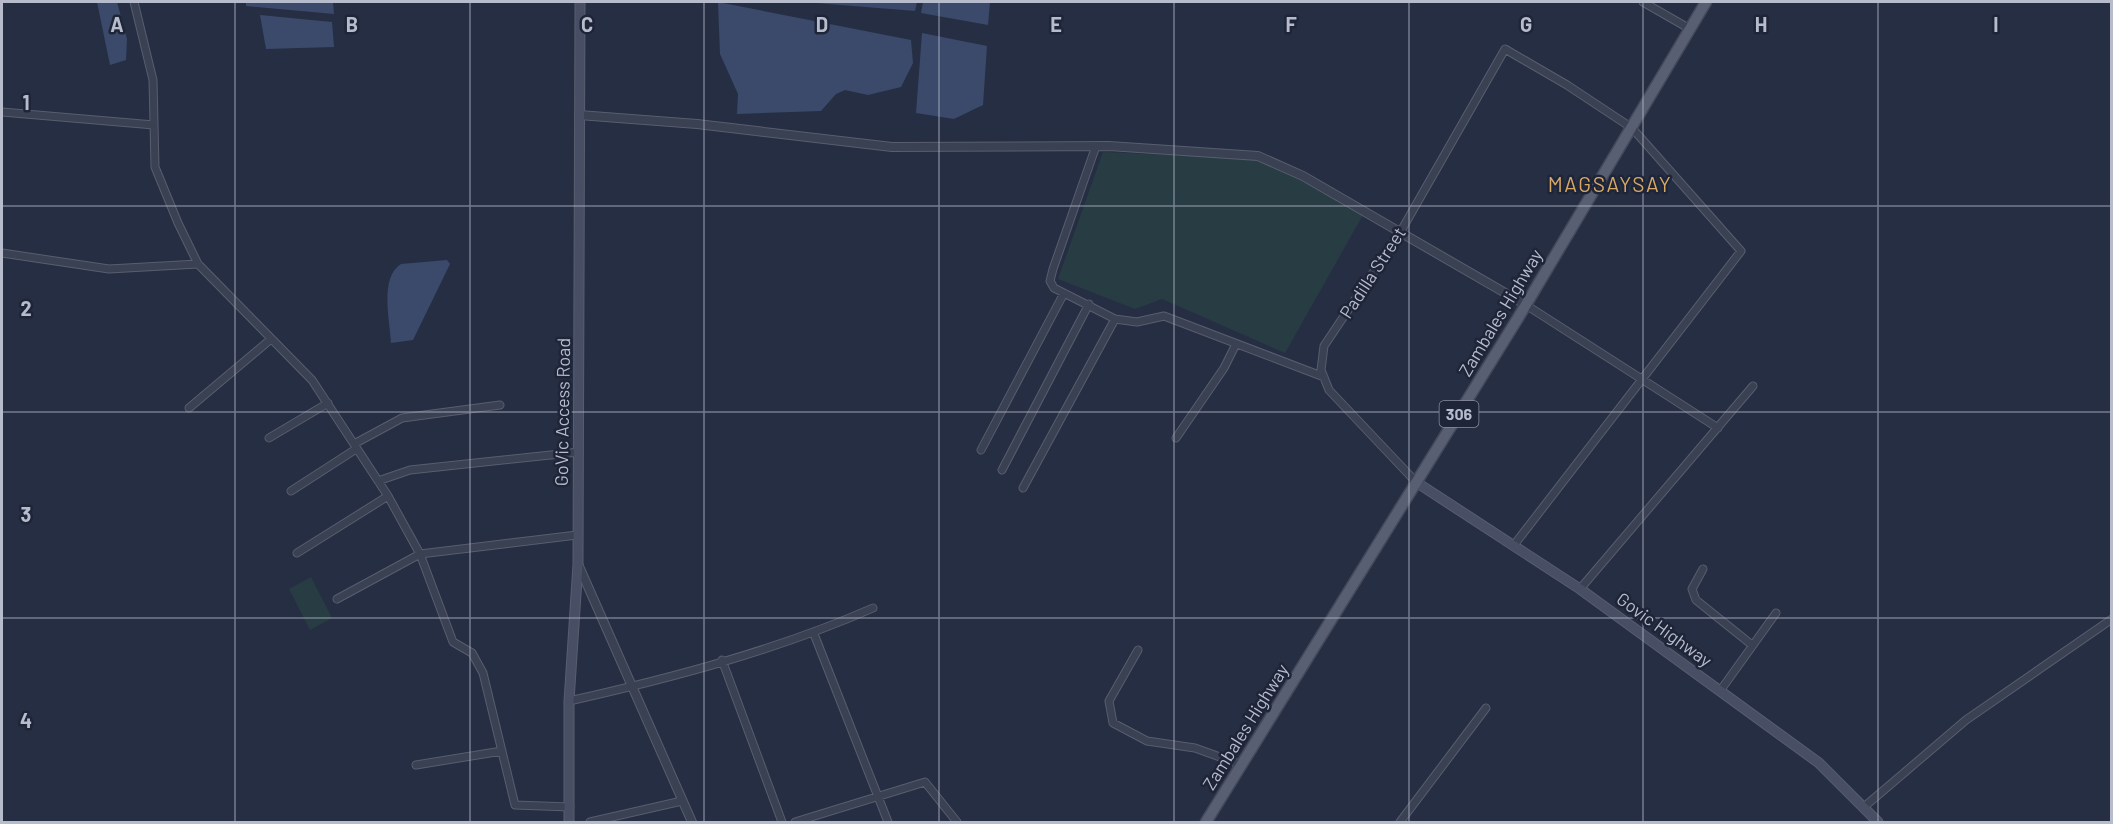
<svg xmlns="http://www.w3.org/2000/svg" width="2113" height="824" font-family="Barlow,sans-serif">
<rect width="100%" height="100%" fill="#262e43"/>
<path fill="#283c44" d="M1103 152 1263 159 1363 215 1285 353 1162 299 1135 309 1058 279Z
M311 577 332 618 310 630 289 589Z"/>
<path fill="#3b496b" d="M97 2H117L127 39 126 60 110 65Z
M246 2H333L334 14 246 6Z
M718 2 911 40 913 63 901 87 868 95 845 90 836 94 821 111 737 114 738 94 720 54Z
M804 2H917L915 11Z
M923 2H990L988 25 921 13Z
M260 15 332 22 334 47 266 49Z
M922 33 987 46 983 105 954 119 916 113Z
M447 260 450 264 413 340 391 343C390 321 379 278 401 264Z"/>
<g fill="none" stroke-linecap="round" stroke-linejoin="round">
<g stroke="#585e6f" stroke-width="9">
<path id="minor" d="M134 2 153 80 155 167 178 223 198 264 312 380 388 496 420 554 453 642 472 653 483 673 515 805 570 807
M1643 2 1690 29
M2 112 154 125
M1096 146 1053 269 1050 281 1054 288 1115 319 1137 322 1164 316 1324 377
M2 253 109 269 198 264
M1526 305 1718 428
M189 408 271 339
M269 438 328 403
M1176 438 1224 368 1236 344
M354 444 402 418 500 405
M981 450 1063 295
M1002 470 1089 304
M378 481 410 470 579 452
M1416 482 1329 390 1321 370 1324 346 1401 231 1505 49 1567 85 1632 128 1741 251 1514 545
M1023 488 1115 319
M291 491 356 449
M297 553 388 496
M1703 569 1692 589 1696 600 1752 645
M1580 589 1753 386
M337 599 420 554 577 535
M814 634 888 822
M1138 650 1109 701 1113 723 1147 741 1195 748 1242 765
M722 660 782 822
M1720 691 1776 613
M569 701C672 678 777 650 873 608
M416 765 502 751
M1864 807 1966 720 2112 619
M590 822 682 801
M795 822 925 782 957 822
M1400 822 1486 708"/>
</g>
<g stroke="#585e6f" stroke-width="10">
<path id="tertiary" d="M579 115 697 124 892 147 1109 146 1258 156 1303 176 1526 305
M578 564 692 822"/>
</g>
<g stroke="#585e6f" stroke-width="11">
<path id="secondary" d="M1416 482 1580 589 1819 763 1878 822
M569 822V701L578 564 580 2"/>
</g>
<g stroke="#44495b" stroke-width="13">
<path id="primary" d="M1206 822 1518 318 1706 2"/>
</g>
<use href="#minor" stroke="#3a4152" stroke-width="7"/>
<use href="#tertiary" stroke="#3a4152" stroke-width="8"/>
<use href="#secondary" stroke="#484f65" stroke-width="9"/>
<use href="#primary" stroke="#585f72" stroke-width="10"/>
</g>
<path fill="none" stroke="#b7bccc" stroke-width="1.5" stroke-opacity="0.55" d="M235 2V822M470 2V822M704 2V822M939 2V822M1174 2V822M1409 2V822M1643 2V822M1878 2V822M2 206H2112M2 412H2112M2 618H2112"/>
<g text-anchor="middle" stroke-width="5" stroke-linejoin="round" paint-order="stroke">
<rect fill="#1f2538" stroke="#898fa0" stroke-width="1.5" x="1439.5" y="401" width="39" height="26" rx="4.5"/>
<g font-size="16" font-weight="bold" fill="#b7bccc">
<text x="1459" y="420">306</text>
</g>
<g font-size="18" fill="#b7bccc" stroke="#1f2538">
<text transform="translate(1373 273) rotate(-57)" y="6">Padilla Street</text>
<text transform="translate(1501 313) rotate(-59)" y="6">Zambales Highway</text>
<text transform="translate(563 412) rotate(-89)" y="6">GoVic Access Road</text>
<text transform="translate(1664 630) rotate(36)" y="6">Govic Highway</text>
<text transform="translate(1246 727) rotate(-58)" y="6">Zambales Highway</text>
</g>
<g font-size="21" letter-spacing="1.5" fill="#d8a966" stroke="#1f2538">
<text x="1610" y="192">MAGSAYSAY</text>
</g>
</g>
<g font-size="20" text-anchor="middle" font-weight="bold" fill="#b7bccc" stroke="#1f2538" stroke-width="5" stroke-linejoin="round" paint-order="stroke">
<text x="117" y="32">A</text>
<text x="352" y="32">B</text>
<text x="587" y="32">C</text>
<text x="822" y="32">D</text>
<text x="1056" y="32">E</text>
<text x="1291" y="32">F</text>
<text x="1526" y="32">G</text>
<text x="1761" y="32">H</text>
<text x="1996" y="32">I</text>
<text x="26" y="110">1</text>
<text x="26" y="316">2</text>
<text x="26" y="522">3</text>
<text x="26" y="728">4</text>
</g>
<rect width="2113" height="824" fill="none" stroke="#b7bccc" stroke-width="6"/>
</svg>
